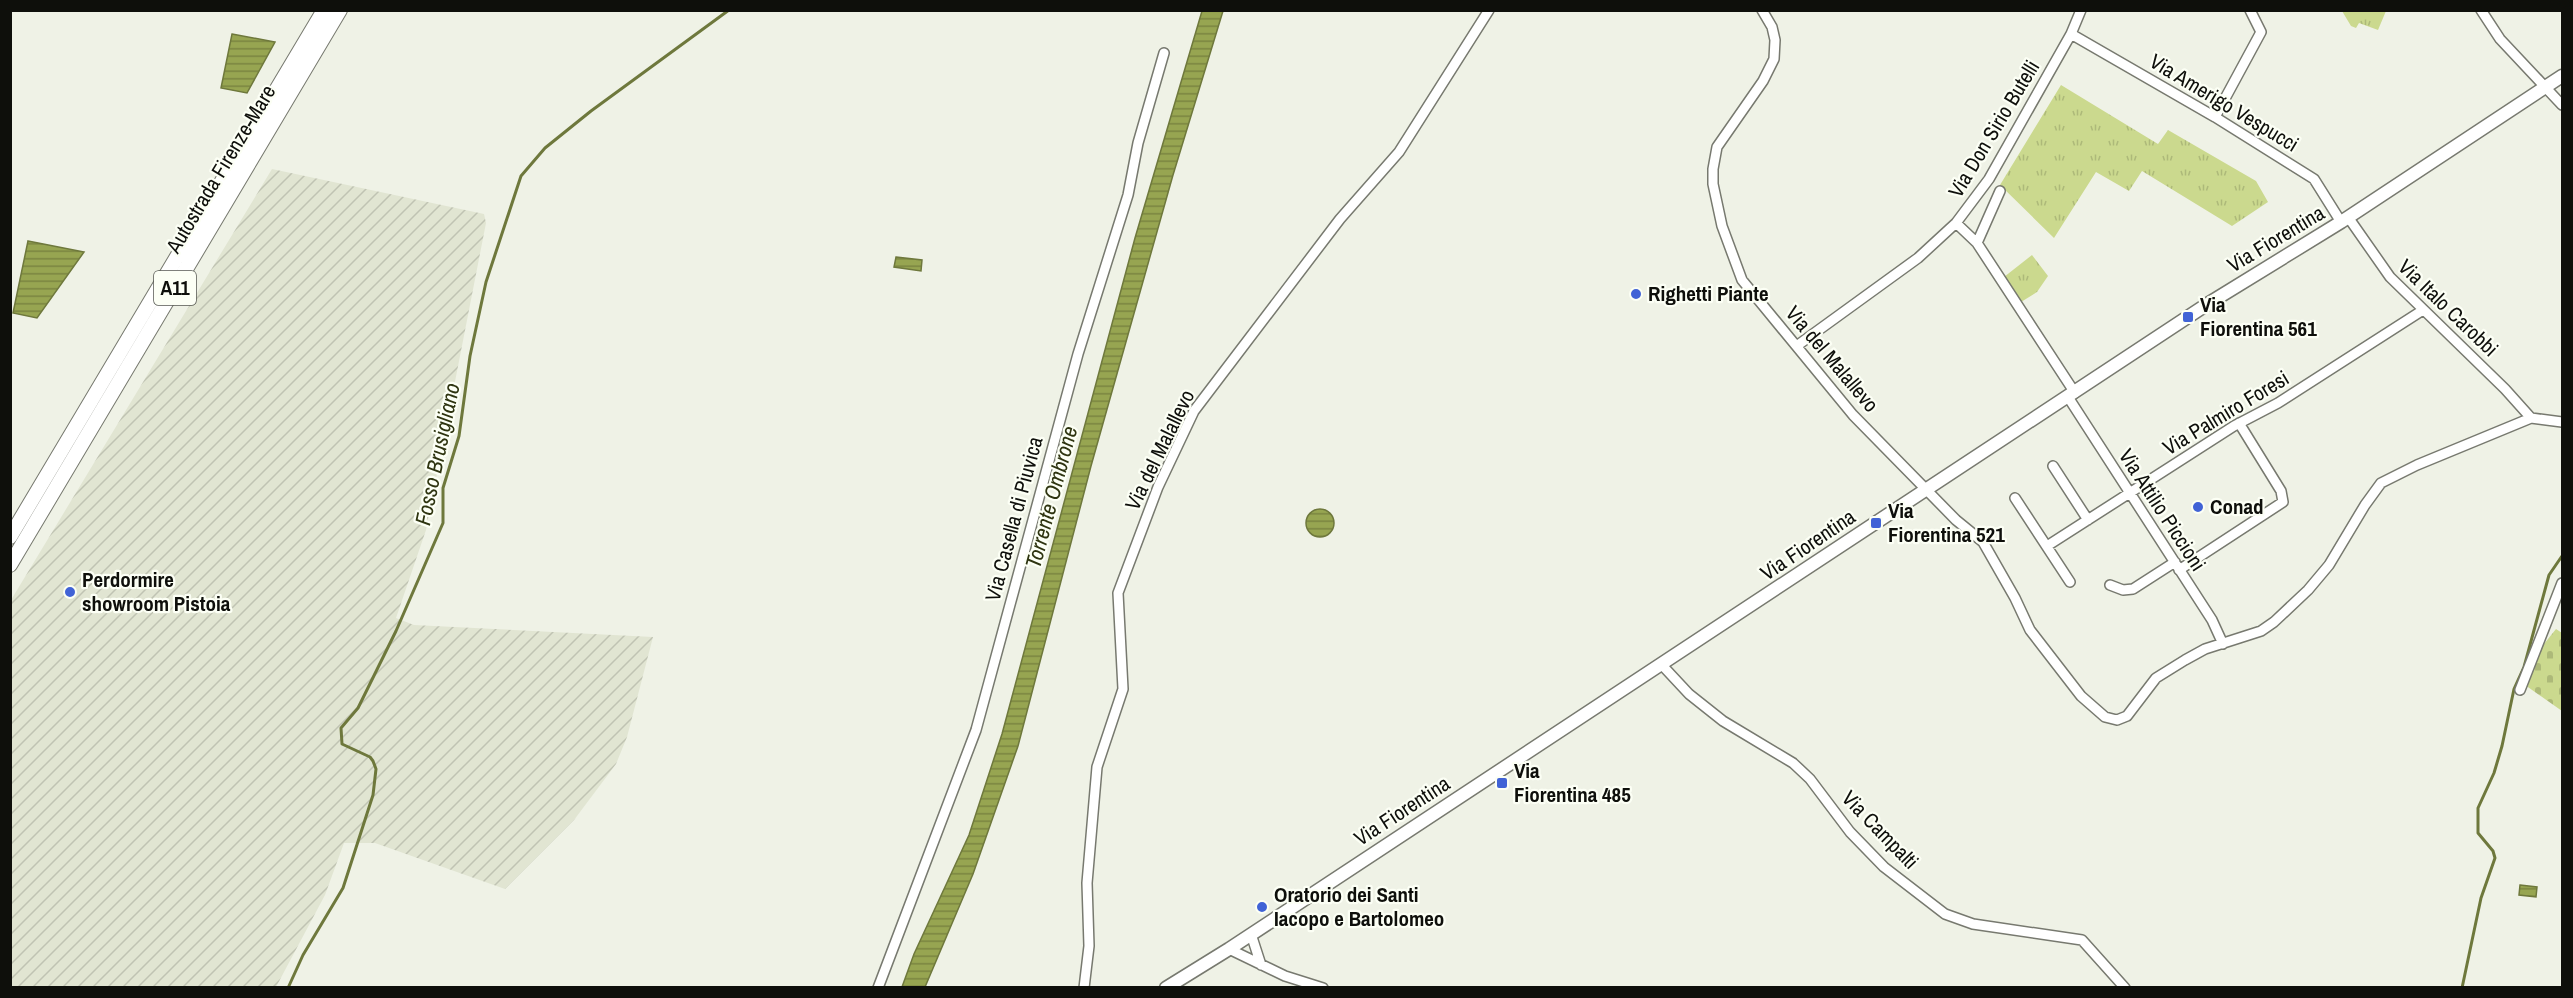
<svg xmlns="http://www.w3.org/2000/svg" width="2573" height="998" font-family="'Archivo Narrow',sans-serif">
<defs>
<pattern id="industrial-furrows" width="10" height="10" patternUnits="userSpaceOnUse" patternTransform="scale(1.5)"><rect width="10" height="10" fill="#e1e5d2"/><path d="M-1 1l2-2M0 10L10 0M9 11l2-2" fill="none" stroke="#c0c3b3"/></pattern>
<pattern id="grass-tufts" width="24" height="20" patternUnits="userSpaceOnUse" patternTransform="scale(1.5)"><rect width="24" height="20" fill="#cbd98e"/><path d="M3 7l-1-3M5 7V3M7 7l1-3M15 17l-1-3M17 17v-4M19 17l1-3" fill="none" stroke="#adb979"/></pattern>
<pattern id="cemetery-stones" width="16" height="16" patternUnits="userSpaceOnUse" patternTransform="scale(1.5)"><rect width="16" height="16" fill="#cbd98e"/><path d="M2 7V4a2 2 0 0 1 4 0v3zM10 15v-3a2 2 0 0 1 4 0v3z" fill="#adb979"/></pattern>
<pattern id="water-rules" width="6" height="5" patternUnits="userSpaceOnUse" patternTransform="scale(1.5)"><rect width="6" height="5" fill="#97a551"/><path d="M0 2.5h6" fill="none" stroke="#7a8541"/></pattern>
</defs>
<rect width="100%" height="100%" fill="#eff2e6"/>
<path fill="url(#industrial-furrows)" d="M272 169 484 214 486 223 426 530 396 618 414 625 653 637 627 737 616 764 574 820 505 889 375 843H344L325 895 276 987H11V600Z"/>
<path fill="url(#grass-tufts)" d="M2342 11H2386L2378 30 2359 23 2356 28 2351 26Z
M2061 85 2158 144 2168 130 2256 181 2268 202 2232 226 2142 171 2129 191 2096 172 2054 238 2000 185Z
M2032 255 2048 276 2037 292 2021 302 2004 277Z"/>
<path fill="url(#cemetery-stones)" d="M2556 629 2562 633V711L2525 685 2530 679 2536 654Z"/>
<path fill="url(#water-rules)" stroke="#6e783c" stroke-width="1.5" d="M1202 11H1223L1173 175 1091 466 1018 746 973 874 925 987H902L914 954 969 835 1002 734 1135 238Z
M232 34 275 42 247 93 221 88Z
M28 241 84 252 37 318 13 313Z
M896 257 922 260 921 271 894 267Z
M1306 523a14 14 0 1 1 28 0a14 14 0 1 1-28 0Z
M2520 885 2537 887 2536 897 2519 895Z"/>
<g fill="none" stroke-linecap="round" stroke-linejoin="round">
<path stroke="#6e783c" stroke-width="3" d="M288 988 303 955 343 888 373 795 376 769 373 761 370 757 342 744 341 728 358 708 396 631 443 523V488L459 436 470 356 486 282 521 176 545 148 591 111 729 10
M2462 988 2481 898 2495 858 2493 851 2478 833V808L2494 773 2502 746 2514 689 2524 667 2549 575 2562 556"/>
<g stroke="#77796f" stroke-width="12">
<path id="minor" d="M1762 10 1772 27 1775 40 1774 59 1763 81 1717 147 1713 169V184L1722 226 1742 280 1853 415 1956 520 1983 542 2015 598 2030 630 2081 696 2105 717 2117 720 2127 716 2156 678 2185 660 2205 649 2261 631 2274 622 2308 590 2329 565 2365 505 2381 483 2417 465 2531 418 2562 422
M2481 10 2500 39 2562 105
M2071 34 2215 117 2314 179 2341 222
M2215 117 2261 32 2250 10
M2348 217 2390 277 2505 389 2531 418
M1956 223 1977 243 2075 393
M1977 243 2000 191
M1798 345 1918 258 1956 223 1989 179 2071 34 2081 10
M2068 397 2212 620 2223 644
M2053 466 2088 520
M2015 498 2070 582
M2047 546 2234 426 2278 403 2423 310
M2179 570 2283 502 2281 491 2239 423
M2110 585 2123 590 2133 589 2175 562
M1661 664 1689 694 1723 721 1793 763 1810 779 1850 832 1884 867 1945 914 1973 924 2082 940 2125 988
M2520 690 2562 583
M1251 934 1261 965
M1229 949 1285 976 1323 988
M878 988 976 730 1078 354 1128 195 1138 143 1164 53
M1084 988 1089 946 1087 883 1097 767 1123 689 1118 593 1158 487 1194 411 1340 219 1399 152 1489 10"/>
</g>
<g stroke="#77796f" stroke-width="15">
<path id="major" d="M1166 988 1229 949 2206 305 2341 222 2562 76"/>
</g>
<g stroke="#77796f" stroke-width="16">
<path id="highway" d="M10 537 324 10
M10 565 340 10"/>
</g>
<use href="#minor" stroke="#fff" stroke-width="9"/>
<use href="#major" stroke="#fff" stroke-width="12"/>
<use href="#highway" stroke="#fff" stroke-width="14"/>
</g>
<g fill="#4163d6" stroke="#fcfff5" stroke-width="2">
<circle cx="1636" cy="294" r="6"/>
<rect x="2182" y="311" width="12" height="12" rx="3"/>
<circle cx="2198" cy="507" r="6"/>
<rect x="1870" y="517" width="12" height="12" rx="3"/>
<circle cx="70" cy="592" r="6"/>
<rect x="1496" y="777" width="12" height="12" rx="3"/>
<circle cx="1262" cy="907" r="6"/>
</g>
<g text-anchor="middle" stroke-width="4.5" stroke-linejoin="round" paint-order="stroke">
<rect fill="#fcfff5" stroke="#555751" stroke-width="1.5" x="154" y="271" width="42" height="34" rx="4.5"/>
<g font-size="20" font-weight="bold" fill="#0e0f0b">
<text x="175" y="295">A11</text>
</g>
<g font-size="21" fill="#0e0f0b" stroke="#fcfff5">
<text transform="translate(2224 103) rotate(31)" y="7">Via Amerigo Vespucci</text>
<text transform="translate(1994 129) rotate(-59)" y="7">Via Don Sirio Butelli</text>
<text transform="translate(221 169) rotate(-59)" y="7">Autostrada Firenze-Mare</text>
<text transform="translate(2276 239) rotate(-31)" y="7">Via Fiorentina</text>
<text transform="translate(2448 308) rotate(44)" y="7">Via Italo Carobbi</text>
<text transform="translate(1832 359) rotate(50)" y="7">Via del Malallevo</text>
<text transform="translate(2226 413) rotate(-31)" y="7">Via Palmiro Foresi</text>
<text transform="translate(1160 450) rotate(-64)" y="7">Via del Malallevo</text>
<text transform="translate(2162 510) rotate(57)" y="7">Via Attilio Piccioni</text>
<text transform="translate(1014 519) rotate(-75)" y="7">Via Casella di Piuvica</text>
<text transform="translate(1808 545) rotate(-34)" y="7">Via Fiorentina</text>
<text transform="translate(1402 811) rotate(-33)" y="7">Via Fiorentina</text>
<text transform="translate(1880 830) rotate(46)" y="7">Via Campalti</text>
</g>
<g font-size="21" font-weight="bold" fill="#0e0f0b" stroke="#fcfff5" text-anchor="start">
<text x="1648" y="301">Righetti Piante</text>
<text x="2200" y="312">Via<tspan x="2200" dy="24">Fiorentina 561</tspan></text>
<text x="2210" y="514">Conad</text>
<text x="1888" y="518">Via<tspan x="1888" dy="24">Fiorentina 521</tspan></text>
<text x="82" y="587">Perdormire<tspan x="82" dy="24">showroom Pistoia</tspan></text>
<text x="1514" y="778">Via<tspan x="1514" dy="24">Fiorentina 485</tspan></text>
<text x="1274" y="902">Oratorio dei Santi<tspan x="1274" dy="24">Iacopo e Bartolomeo</tspan></text>
</g>
<g font-size="22" font-style="italic" fill="#2e3410" stroke="#fcfff5">
<text transform="translate(437 454) rotate(-78)" y="8">Fosso Brusigliano</text>
<text transform="translate(1051 497) rotate(-75)" y="8">Torrente Ombrone</text>
</g>
</g>
<rect width="2573" height="998" fill="none" stroke="#0e0f0b" stroke-width="24"/>
</svg>
